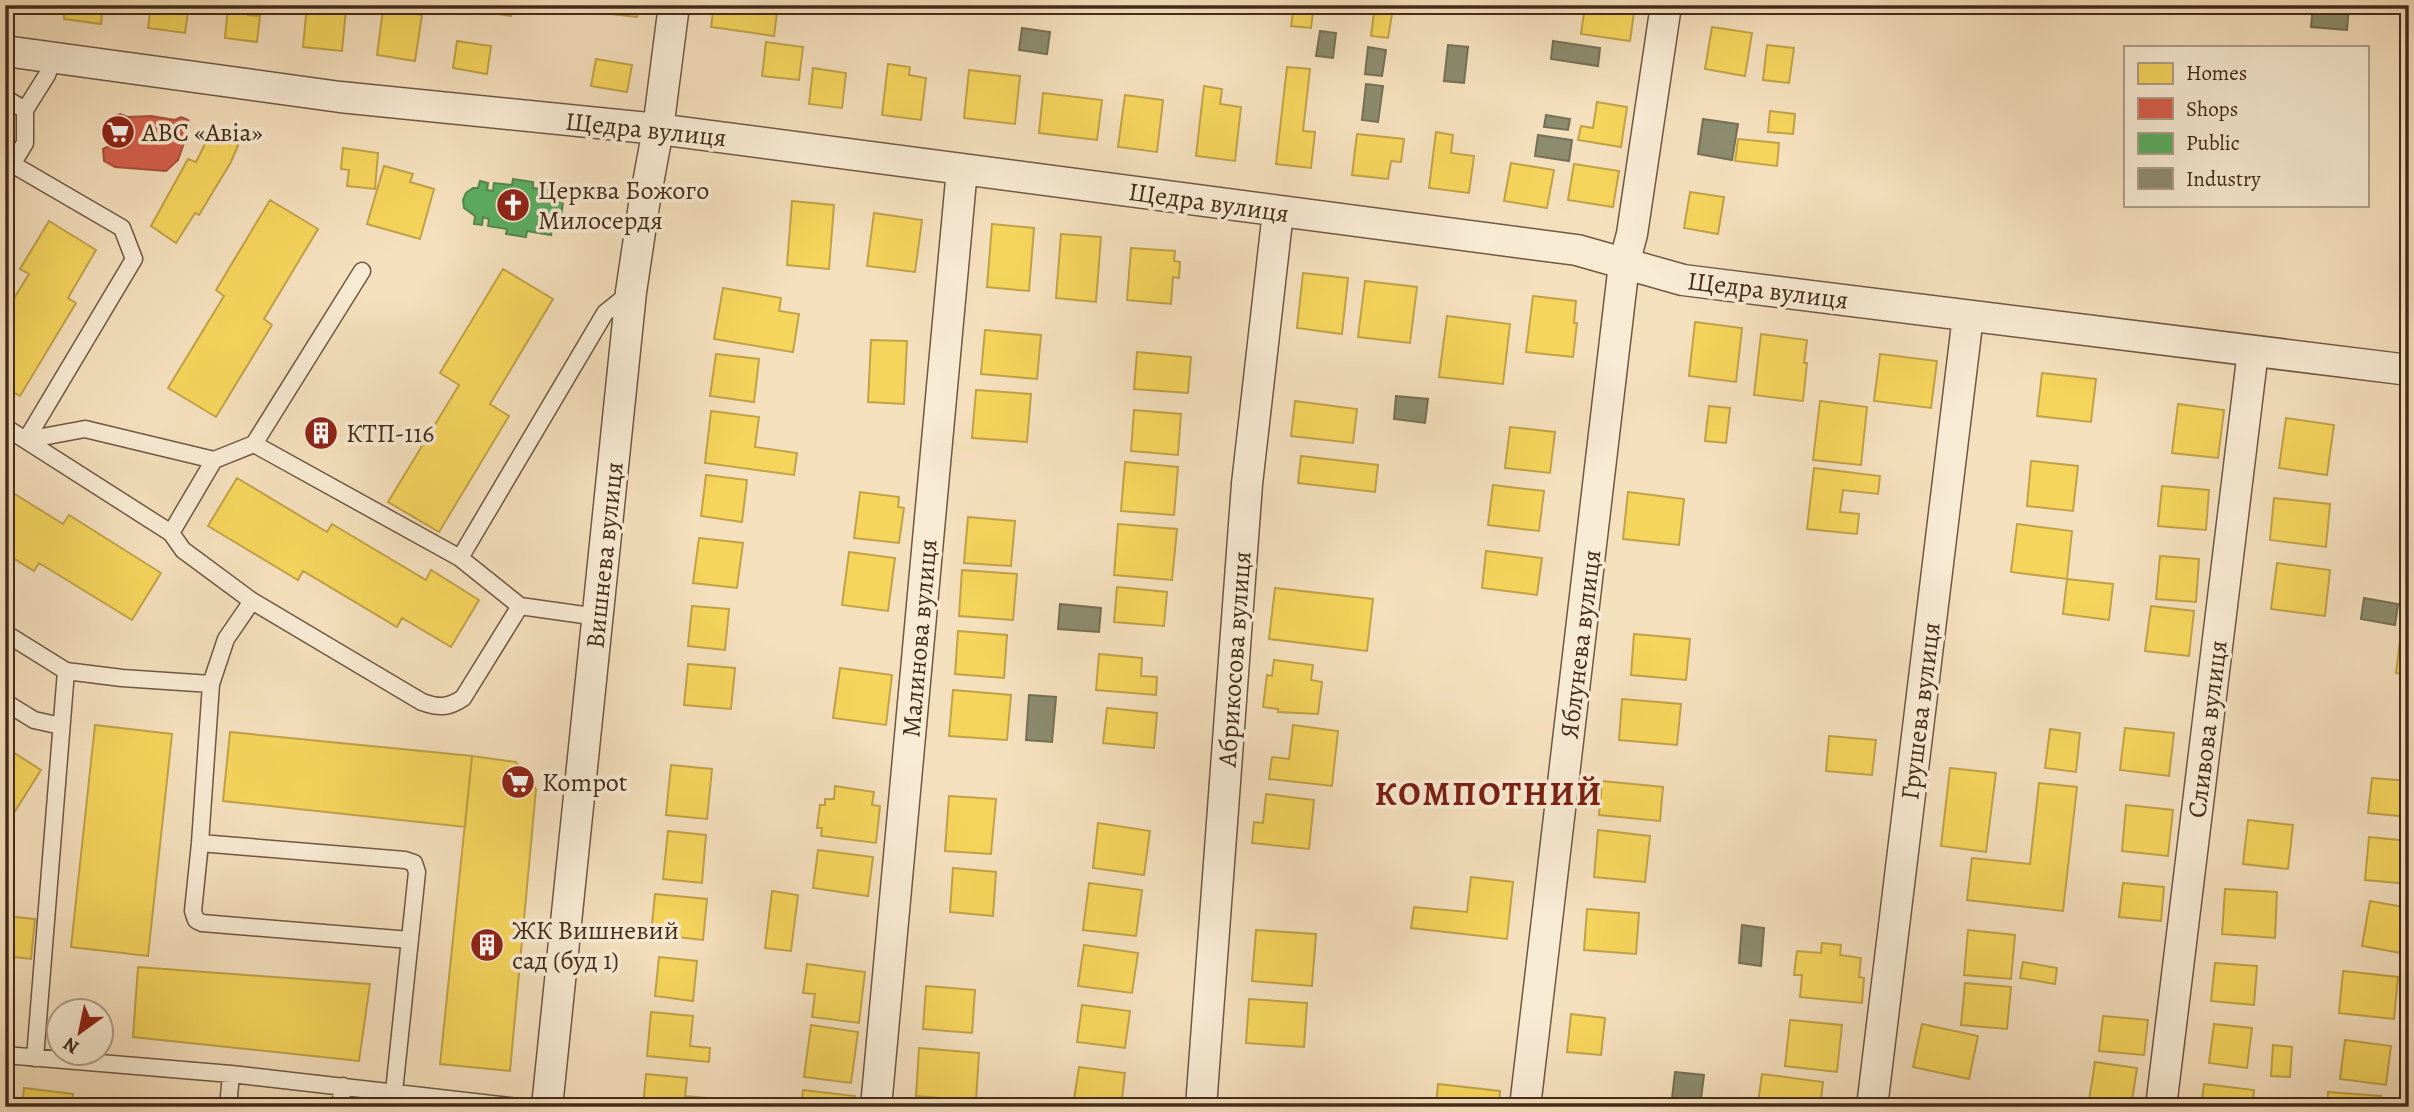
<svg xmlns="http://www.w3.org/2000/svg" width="2414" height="1112" font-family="Alegreya,serif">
<rect width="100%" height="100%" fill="#f5e0bd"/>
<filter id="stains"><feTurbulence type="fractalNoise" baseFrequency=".00286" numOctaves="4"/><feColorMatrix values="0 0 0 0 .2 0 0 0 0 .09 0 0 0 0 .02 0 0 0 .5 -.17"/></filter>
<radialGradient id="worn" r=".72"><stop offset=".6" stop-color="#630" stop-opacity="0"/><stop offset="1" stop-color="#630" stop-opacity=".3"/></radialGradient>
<path fill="#f6d55c" stroke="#c1a248" stroke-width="2" d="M65 5H103L101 24 64 19Z
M151 5H189L185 33 148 28Z
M228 5H249L248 15 260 16 257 42 225 38Z
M307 5 346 9 342 51 303 47Z
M468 5H513L511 16 467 10Z
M567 5H639L637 17 567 9Z
M714 5H778L774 36 711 27Z
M1294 5H1314L1311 28 1291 26Z
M1375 5H1421L1420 11 1393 8 1388 38 1371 36Z
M1455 5H1494V10Z
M1585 5H1635L1630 41 1581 34Z
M383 9 422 15 415 61 377 55Z
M1712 27 1752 33 1745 76 1705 69Z
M457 41 491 46 487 74 453 68Z
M766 42 803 47 799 80 762 76Z
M1767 45 1794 48 1789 83 1763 80Z
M596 59 632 65 627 92 591 86Z
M888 64 910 67 909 75 926 78 921 120 882 115Z
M1287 67 1310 69 1303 131 1315 132 1311 168 1276 164Z
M813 68 846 73 842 108 809 104Z
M969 70 1020 76 1015 124 964 118Z
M1204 86 1222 89 1220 104 1241 107 1235 161 1196 156Z
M1043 93 1102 100 1097 140 1039 133Z
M1125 95 1163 100 1157 152 1118 147Z
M1597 102 1627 107 1621 147 1578 140 1581 126 1593 128Z
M1770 111 1795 114 1793 134 1768 132Z
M211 132 242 136 231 162 199 215 195 213 176 243 151 226 188 159 196 162Z
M1436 132 1453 135 1451 153 1474 156 1469 193 1429 188Z
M1357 134 1404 139 1401 162 1391 161 1388 179 1352 175Z
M1738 139 1779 143 1777 166 1735 161Z
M343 148 378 153 375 189 347 186 349 170 341 169Z
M1511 163 1554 170 1547 208 1504 201Z
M1574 164 1619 171 1613 207 1568 200Z
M384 166 413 174 410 182 434 189 420 239 367 224Z
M1690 192 1724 197 1718 234 1684 228Z
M270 200 318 229 264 319 272 325 216 417 168 388 224 296 216 290Z
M792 201 834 205 829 269 787 265Z
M874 213 922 220 915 272 867 266Z
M49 221 96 250 68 298 76 303 20 396 5 387V313L29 274 20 269Z
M992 224 1034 228 1029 291 987 287Z
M1061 234 1101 237 1096 302 1056 298Z
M1131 248 1175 251 1174 261 1180 262 1179 278 1173 277 1171 304 1127 300Z
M503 269 553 299 490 404 509 416 439 532 388 502 459 385 440 373Z
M1303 273 1348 278 1342 334 1297 328Z
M1365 281 1417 287 1410 343 1358 337Z
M723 288 781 298 779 311 799 314 793 352 714 339Z
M1533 296 1576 301 1574 323H1577L1573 357 1526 352Z
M1447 316 1510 324 1503 384 1439 377Z
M1695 322 1742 328 1736 382 1689 376Z
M985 330 1041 335 1037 379 981 374Z
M1761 334 1807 340 1804 363H1807L1803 401 1754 395Z
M871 340 907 341 904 404 868 402Z
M1137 352 1191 357 1188 393 1134 389Z
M716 354 759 359 754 402 710 396Z
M1880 354 1937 361 1931 408 1874 401Z
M2042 373 2096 379 2091 422 2037 416Z
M976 390 1031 394 1027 442 972 438Z
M1295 401 1357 409 1353 443 1291 436Z
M1820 401 1867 407 1861 465 1813 460Z
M2178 404 2224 410 2218 458 2172 453Z
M1709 406 1730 408 1726 443 1705 441Z
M1134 410 1181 414 1178 455 1131 451Z
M711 411 759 417 755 447 797 453 794 475 705 463Z
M2286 418 2334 425 2327 475 2279 468Z
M315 424 331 434 326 443 310 433Z
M1510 427 1555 432 1550 473 1505 468Z
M1301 456 1378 465 1375 492 1298 483Z
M2031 461 2078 466 2073 511 2027 506Z
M1125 462 1178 467 1174 515 1121 511Z
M1814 468 1880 476 1878 494 1843 490 1840 512 1859 514 1857 534 1807 529Z
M706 475 747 480 742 522 701 516Z
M237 478 327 532 332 524 426 580 431 570 479 600 451 647 402 618 397 627 303 571 298 580 208 526Z
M1493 485 1544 491 1539 531 1488 525Z
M2162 486 2209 490 2206 530 2158 526Z
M5 488 63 524 69 515 161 573 132 620 39 563 34 571 5 553Z
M860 492 899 497 898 507 904 508 899 543 854 538Z
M1628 492 1684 499 1679 545 1623 539Z
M2274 498 2330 504 2326 547 2270 540Z
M2406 512H2409V555H2403Z
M968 517 1015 521 1011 566 964 563Z
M1118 524 1177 529 1172 580 1114 575Z
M2017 524 2072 531 2067 579 2011 572Z
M699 538 743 543 737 588 693 583Z
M1486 551 1542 558 1537 595 1482 588Z
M849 552 895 558 888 611 842 605Z
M2160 556 2199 559 2196 602 2156 599Z
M2277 563 2330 570 2325 616 2271 609Z
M962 570 1017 574 1013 620 959 616Z
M2067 579 2113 584 2109 620 2063 614Z
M2406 580H2409V625L2401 623Z
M1117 587 1167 592 1164 626 1114 622Z
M1275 588 1373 599 1367 651 1269 639Z
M692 606 729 609 725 650 688 646Z
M2151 606 2194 611 2189 656 2145 651Z
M958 631 1007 635 1004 678 955 674Z
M2401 633 2409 634V675L2396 673Z
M1634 634 1690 639 1686 680 1631 675Z
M1099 654 1142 658 1141 676 1157 677 1156 695 1096 690Z
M1274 660 1313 665 1311 680 1322 682 1318 714 1278 712V709L1263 707 1267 675 1272 676Z
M688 664 735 668 731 709 684 705Z
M840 668 892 675 886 725 833 718Z
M953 690 1011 695 1007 740 949 736Z
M1622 699 1681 704 1677 745 1619 740Z
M1107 708 1157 713 1154 748 1103 743Z
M95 725 172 734 148 956 71 947Z
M1293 725 1338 731 1332 786 1269 779 1272 757 1289 759Z
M2125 728 2174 733 2169 776 2120 770Z
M2050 729 2080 733 2076 772 2045 768Z
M230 732 472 756 465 827 223 801Z
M1829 736 1876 740 1872 775 1826 771Z
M5 747 41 770 5 827Z
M472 756 516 762 536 789 510 1071 440 1064Z
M671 765 712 769 707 819 666 815Z
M1950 768 1996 773 1986 852 1941 846Z
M2372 778 2409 781V817L2368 813Z
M1602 781 1663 787 1660 821 1599 815Z
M2039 783 2077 787 2063 911 1967 900 1972 858 2030 864Z
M835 786 874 792 872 805 880 806 876 843 821 836 822 828H817L820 805H825V799H834Z
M1266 794 1314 800 1309 849 1252 843 1254 822 1263 823Z
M949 796 996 799 991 854 945 851Z
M2126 805 2173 810 2168 856 2122 851Z
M2248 820 2293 825 2288 869 2243 864Z
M1098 823 1150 831 1144 875 1093 868Z
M1598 830 1650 836 1645 882 1594 877Z
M668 831 706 835 702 883 663 879Z
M2369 837 2409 841V884L2365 880Z
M818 850 873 857 868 896 813 888Z
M953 868 996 872 993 916 950 912Z
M1471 877 1513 882 1507 939 1411 928 1414 907 1467 912Z
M1089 883 1142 890 1136 936 1083 930Z
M2123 883 2164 887 2161 921 2119 917Z
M2225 889 2277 892 2275 938 2222 934Z
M772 891 798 895 791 951 765 948Z
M655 894 707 899 703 940 651 934Z
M2370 901 2409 908 2401 953 2362 946Z
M1587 909 1639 913 1636 954 1584 950Z
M5 916 35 919 31 959 5 956Z
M1256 930 1316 934 1312 986 1252 981Z
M1968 930 2015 935 2011 979 1964 975Z
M1822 943 1841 945 1840 955 1861 958 1859 977 1864 978 1862 1003 1800 997 1802 975H1794L1797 951 1821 953Z
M1084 945 1138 953 1132 993 1078 986Z
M659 957 697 961 693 1001 655 996Z
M2023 962 2057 968 2055 984 2020 978Z
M2215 963 2257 966 2254 1005 2211 1001Z
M807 964 865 972 859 1023 812 1017 815 994 803 993Z
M138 967 370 984 359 1061 133 1037Z
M2343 971 2398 977 2394 1019 2339 1013Z
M1965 983 2011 987 2007 1029 1961 1025Z
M926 986 975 990 972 1033 923 1029Z
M1249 999 1307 1003 1304 1047 1246 1043Z
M1082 1005 1130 1011 1125 1048 1077 1042Z
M651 1012 693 1016 690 1046 710 1048 709 1062 647 1056Z
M1571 1014 1605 1018 1601 1055 1567 1052Z
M2103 1016 2148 1020 2144 1055 2099 1051Z
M1790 1020 1842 1025 1837 1072 1785 1066Z
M1922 1024 1978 1036 1969 1079 1913 1067Z
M2214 1024 2252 1028 2247 1068 2209 1063Z
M811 1025 858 1032 851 1083 804 1077Z
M2345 1040 2391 1046 2386 1085 2340 1079Z
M2273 1045 2292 1047 2290 1077 2271 1076Z
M919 1048 979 1053 976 1101 916 1096Z
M2095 1062 2137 1068 2131 1107H2088Z
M1079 1067 1125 1073 1121 1107 1073 1106Z
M646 1074 687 1078 685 1096 738 1101V1107H643Z
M1762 1074 1823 1082 1820 1107H1747V1102L1758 1103Z
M1438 1084 1500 1091 1499 1107H1436Z
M2204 1084 2254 1090 2252 1107H2201Z
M24 1088 73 1094 72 1107H22Z
M803 1090 855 1096 853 1107H801Z
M2328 1092 2381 1096V1107H2327Z"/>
<path fill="#d6604d" stroke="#aa503e" stroke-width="2" d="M120 114 127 117 151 116 175 120 181 117 188 120 190 126 178 160 166 171 115 167 104 161 103 149 112 145V123L114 117Z"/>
<path fill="#5aae61" stroke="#53874c" stroke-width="2" d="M513 179 533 182V188L557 191 556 201 563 202 560 224 553 223 551 235 527 231 526 237 506 234 507 229 488 226 489 219 483 217 482 225 474 224 475 216 464 208 463 200 466 193 473 188H478L480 181 488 183 487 190 493 191 494 183 512 185Z"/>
<path fill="#8c8c6e" stroke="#766f55" stroke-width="2" d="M2313 5H2349L2347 30 2311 27Z
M1022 28 1050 32 1047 54 1019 50Z
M1320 31 1336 33 1333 58 1316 56Z
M1553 41 1600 48 1598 66 1551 59Z
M1448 45 1468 47 1464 83 1444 81Z
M1368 47 1386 50 1382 76 1365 74Z
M1366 84 1383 86 1378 122 1362 120Z
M1546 115 1570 119 1568 130 1544 127Z
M1703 119 1738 124 1732 160 1698 154Z
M1538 135 1572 140 1569 161 1535 156Z
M1396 396 1428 399 1425 423 1394 419Z
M2364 598 2398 604 2395 625 2361 619Z
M1060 604 1101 608 1099 632 1058 629Z
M1029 695 1056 697 1052 742 1026 740Z
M1742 925 1764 928 1761 966 1739 963Z
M1675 1072 1704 1075 1700 1107H1671Z"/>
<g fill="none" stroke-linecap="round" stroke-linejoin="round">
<g stroke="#705843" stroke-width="19">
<path id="service" d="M5 98 25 110V143L5 176
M25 110 47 75 53 59
M12 164 122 228 134 259 26 440
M362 271 254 444 214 460 171 533 183 550 252 601 422 702C439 708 448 708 463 698L520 606 460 558 605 313 631 292
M5 427 171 533
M26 440 85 429 214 460
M254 444 460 558
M252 601 226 639 211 684 200 843 193 911 196 920 202 923 410 940
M520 606 598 617
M5 633 66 671 122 678 211 684
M5 702 34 720 61 726
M200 843 405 860 414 863 417 872 394 1092
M5 1055 231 1074 519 1107
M35 1058 66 671
M228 1107 231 1074
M340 1107 343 1086"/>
</g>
<g stroke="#705843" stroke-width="33">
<path id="minor" d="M5 51 340 97 658 129 1577 250 1683 280 2409 370
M547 1107 631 292 644 205 658 129 674 5
M876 1107 962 169
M1201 1107 1247 484 1278 212
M1525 1107 1624 264 1632 234 1666 5
M1872 1107 1968 316
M2161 1107 2253 351"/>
</g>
<use href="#service" stroke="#f8ebd4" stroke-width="16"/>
<use href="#minor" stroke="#f8ebd4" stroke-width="30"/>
</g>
<defs>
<g id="supermarket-disc" transform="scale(1.75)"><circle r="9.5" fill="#8f2418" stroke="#f8ebd4"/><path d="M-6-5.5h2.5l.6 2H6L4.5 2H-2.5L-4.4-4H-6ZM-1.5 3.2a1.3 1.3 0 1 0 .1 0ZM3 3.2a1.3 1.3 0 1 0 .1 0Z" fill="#fff"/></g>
<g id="church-disc" transform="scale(1.75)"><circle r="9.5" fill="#8f2418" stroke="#f8ebd4"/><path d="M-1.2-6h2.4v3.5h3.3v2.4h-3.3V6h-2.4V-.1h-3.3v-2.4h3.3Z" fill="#fff"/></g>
<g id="building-disc" transform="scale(1.75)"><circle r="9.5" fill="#8f2418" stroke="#f8ebd4"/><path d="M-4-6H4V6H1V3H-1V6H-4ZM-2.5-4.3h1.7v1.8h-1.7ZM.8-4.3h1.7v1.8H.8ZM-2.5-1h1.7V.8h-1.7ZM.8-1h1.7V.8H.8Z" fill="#fff"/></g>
</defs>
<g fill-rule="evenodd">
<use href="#supermarket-disc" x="118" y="132"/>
<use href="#church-disc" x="513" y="205"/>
<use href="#building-disc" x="321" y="433"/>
<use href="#supermarket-disc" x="518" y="782"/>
<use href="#building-disc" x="487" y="945"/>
</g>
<g text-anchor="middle" stroke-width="7" stroke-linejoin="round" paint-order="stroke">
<g font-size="26" fill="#442b1a" stroke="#f8ebd4">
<text transform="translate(646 129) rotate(6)" y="9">Щедра вулиця</text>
<text transform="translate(1209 202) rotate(8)" y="9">Щедра вулиця</text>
<text transform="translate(1768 290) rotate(7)" y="9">Щедра вулиця</text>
<text transform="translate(604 555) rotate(-84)" y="9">Вишнева вулиця</text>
<text transform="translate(919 638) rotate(-85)" y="9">Малинова вулиця</text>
<text transform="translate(1580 644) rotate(-83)" y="9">Яблунева вулиця</text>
<text transform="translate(1234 659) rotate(-86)" y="9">Абрикосова вулиця</text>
<text transform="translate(1920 711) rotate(-83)" y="9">Грушева вулиця</text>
<text transform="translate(2207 729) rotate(-83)" y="9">Сливова вулиця</text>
</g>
<g font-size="26" fill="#442b1a" stroke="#f8ebd4" text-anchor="start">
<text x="142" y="141">ABC «Авіа»</text>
<text x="538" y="199">Церква Божого<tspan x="538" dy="30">Милосердя</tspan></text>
<text x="346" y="442">КТП-116</text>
<text x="542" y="791">Kompot</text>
<text x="512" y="939">ЖК Вишневий<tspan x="512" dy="30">сад (буд 1)</tspan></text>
</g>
<g font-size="33" font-weight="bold" letter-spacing="2" fill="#7a1f14" stroke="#f8ebd4">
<text x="1489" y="805">КОМПОТНИЙ</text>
</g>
</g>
<rect width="2414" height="1112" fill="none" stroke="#f5e0bd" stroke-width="28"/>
<rect x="7" y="7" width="2400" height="1098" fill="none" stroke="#442b1a" stroke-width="3.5"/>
<rect x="14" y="14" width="2386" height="1084" fill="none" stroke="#442b1a" stroke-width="2"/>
<rect x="2124" y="46" width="245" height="161" fill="#f8ebd4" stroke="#b09e8a" stroke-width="2"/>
<rect x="2138" y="63" width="35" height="21" fill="#f6d55c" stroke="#b09e8a" stroke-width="2"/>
<text x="2186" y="80" font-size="21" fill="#442b1a">Homes</text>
<rect x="2138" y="98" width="35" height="21" fill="#d6604d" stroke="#b09e8a" stroke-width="2"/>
<text x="2186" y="116" font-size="21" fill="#442b1a">Shops</text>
<rect x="2138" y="133" width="35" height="21" fill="#5aae61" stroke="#b09e8a" stroke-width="2"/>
<text x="2186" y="150" font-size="21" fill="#442b1a">Public</text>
<rect x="2138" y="168" width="35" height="21" fill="#8c8c6e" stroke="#b09e8a" stroke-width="2"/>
<text x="2186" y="186" font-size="21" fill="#442b1a">Industry</text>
<g transform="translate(80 1032) rotate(213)"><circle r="33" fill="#f8ebd4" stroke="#b09e8a" stroke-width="2"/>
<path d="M0-5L12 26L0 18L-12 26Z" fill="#8f2418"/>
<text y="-10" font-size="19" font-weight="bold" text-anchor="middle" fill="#442b1a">N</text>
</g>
<rect width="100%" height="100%" filter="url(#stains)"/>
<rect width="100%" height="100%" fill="url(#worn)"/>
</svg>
